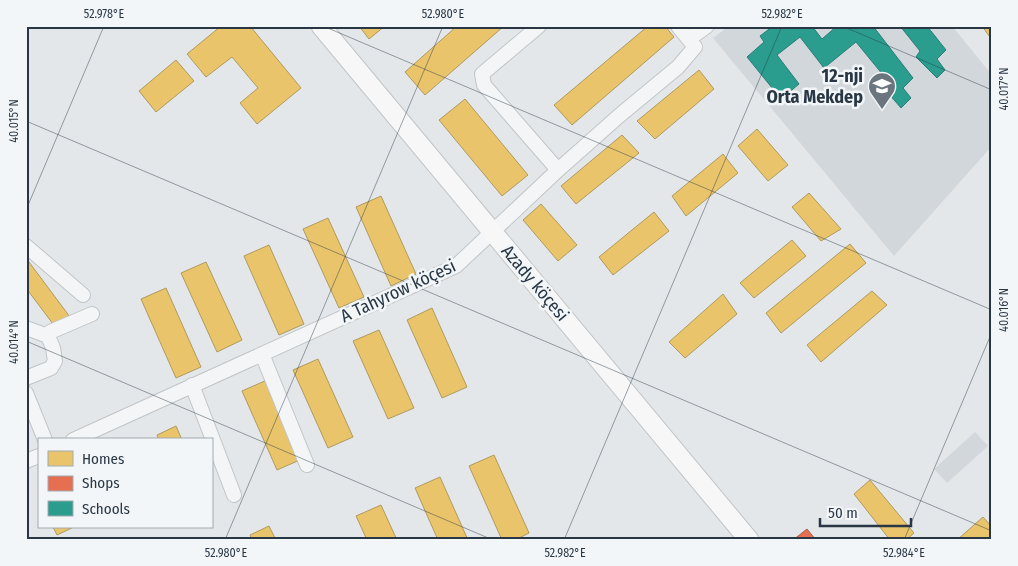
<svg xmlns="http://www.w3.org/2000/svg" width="1018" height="566" font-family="'Fira Sans Condensed',sans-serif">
<rect width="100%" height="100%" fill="#e4e7e9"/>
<path fill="#d2d7dc" d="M729 26H952L992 75V146L894 256 713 38Z
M975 432 988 446 947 483 934 469Z"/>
<path fill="#e9c46a" stroke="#af9a5f" d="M221 26H250L301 88 257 124 240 103 258 88 232 57 206 77 187 54Z
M359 26H385L369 39Z
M457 26H504L425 95 405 72Z
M648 26H665L674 37 572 125 554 105Z
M982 26H992V40Z
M176 60 194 81 156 112 139 91Z
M699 70 714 89 655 139 637 121Z
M465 99 528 175 502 196 439 120Z
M757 129 788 165 768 181 738 146Z
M622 135 639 153 576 204 561 186Z
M723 154 738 173 686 216 672 196Z
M809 193 841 229 821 241 792 207Z
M381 196 416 274 391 286 356 207Z
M541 204 577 245 558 261 523 220Z
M654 212 669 231 613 275 599 257Z
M328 218 364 297 339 308 303 229Z
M792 240 806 256 754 298 740 283Z
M850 244 866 263 781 333 766 313Z
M269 245 304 324 279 335 244 256Z
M26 258 70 317 56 328 26 288Z
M206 262 242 340 217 352 181 273Z
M166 288 201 367 176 378 141 299Z
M872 291 887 305 821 362 807 345Z
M723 294 737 314 685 358 669 342Z
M432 308 467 387 442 398 407 320Z
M379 330 414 408 388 419 353 341Z
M318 359 353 437 328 448 293 370Z
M267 380 302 459 277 470 242 391Z
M176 426 182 440H159L157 435Z
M494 455 529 533 515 540H502L469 466Z
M440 477 468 540H438L415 488Z
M870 480 914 533 906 540H890L854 494Z
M381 505 397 540H367L356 516Z
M983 517 992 527V540H957Z
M269 526 276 540H252L250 535Z
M53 527H74L57 535Z"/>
<path fill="#e76f51" stroke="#ae5e4d" d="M807 529 816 540H793Z"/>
<path fill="#2a9d8f" stroke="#2a7e78" d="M773 26H812L822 39 837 26H873L913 78 903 88 911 98 901 108 883 87 888 81 856 42 824 68 800 37 777 55 799 84 781 99 747 57 764 42 760 36Z
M900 26H927L946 50 937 59 945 70 937 78 916 57 920 51Z"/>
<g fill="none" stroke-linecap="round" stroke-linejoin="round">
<g stroke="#c2c5c7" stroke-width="16">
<path id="minor" d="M539 26 482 74 484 85 558 170
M689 39 707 26
M26 246 83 295
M26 328 48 336
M262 354 307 465
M26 378 51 368 55 361 53 348 48 336 50 332 92 314
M192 385 234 495
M26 393 45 440
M73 440 456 266 558 170 620 115 678 67 695 47 678 26
M26 461 39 456"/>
</g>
<g stroke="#c2c5c7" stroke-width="21">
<path id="secondary" d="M321 26 749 540"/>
</g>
<use href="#minor" stroke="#f3f5f6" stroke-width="14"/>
<use href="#secondary" stroke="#f7f7f7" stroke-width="19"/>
</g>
<path fill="none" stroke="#293744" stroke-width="1" stroke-opacity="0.45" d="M323 26 992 310M842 26 992 90M26 121 992 531M26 210 104 26M26 341 493 540M225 540 443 26M564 540 782 26M904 540 992 332"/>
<defs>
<g id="school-pin" transform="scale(1.4375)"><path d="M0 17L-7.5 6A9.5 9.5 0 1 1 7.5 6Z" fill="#6a757e" stroke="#f2f6f8"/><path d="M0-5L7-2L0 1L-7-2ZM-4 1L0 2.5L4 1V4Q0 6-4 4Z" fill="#fff"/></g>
</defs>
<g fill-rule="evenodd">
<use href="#school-pin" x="882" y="86"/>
</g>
<g text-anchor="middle" stroke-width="5" stroke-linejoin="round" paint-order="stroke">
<g font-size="18" font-weight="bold" fill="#293744" stroke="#f2f6f8" text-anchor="end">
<text x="863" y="82">12-nji<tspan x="863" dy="21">Orta Mekdep</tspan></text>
</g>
<g font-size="18" fill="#293744" stroke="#f2f6f8">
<text transform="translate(535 283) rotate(50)" y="6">Azady köçesi</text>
<text transform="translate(398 291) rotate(-25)" y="6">A Tahyrow köçesi</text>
</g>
</g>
<rect width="1018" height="566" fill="none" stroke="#f2f6f8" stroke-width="55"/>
<rect x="38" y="438" width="175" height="90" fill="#f2f6f8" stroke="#a2aab0"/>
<rect x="48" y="451" width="25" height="15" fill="#e9c46a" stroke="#a2aab0"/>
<text x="82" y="464" font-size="15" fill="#293744">Homes</text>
<rect x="48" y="476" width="25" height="15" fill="#e76f51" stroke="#a2aab0"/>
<text x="82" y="488" font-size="15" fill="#293744">Shops</text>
<rect x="48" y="501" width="25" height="15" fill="#2a9d8f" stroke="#a2aab0"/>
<text x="82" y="514" font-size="15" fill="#293744">Schools</text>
<path d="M820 518v8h91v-8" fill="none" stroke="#293744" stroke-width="2.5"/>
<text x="828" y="518" font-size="15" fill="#293744" stroke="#f2f6f8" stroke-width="4" paint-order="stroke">50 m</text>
<rect x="28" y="28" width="962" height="510" fill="none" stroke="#293744" stroke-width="2"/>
<g font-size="12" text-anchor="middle" fill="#293744">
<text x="104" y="18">52.978°E</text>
<text x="443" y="18">52.980°E</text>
<text x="782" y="18">52.982°E</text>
<text transform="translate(1004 89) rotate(-90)" y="4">40.017°N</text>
<text transform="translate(14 121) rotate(-90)" y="4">40.015°N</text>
<text transform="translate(1004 310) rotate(-90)" y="4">40.016°N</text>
<text transform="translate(14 342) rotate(-90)" y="4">40.014°N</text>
<text x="226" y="557">52.980°E</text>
<text x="565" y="557">52.982°E</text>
<text x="904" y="557">52.984°E</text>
</g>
</svg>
